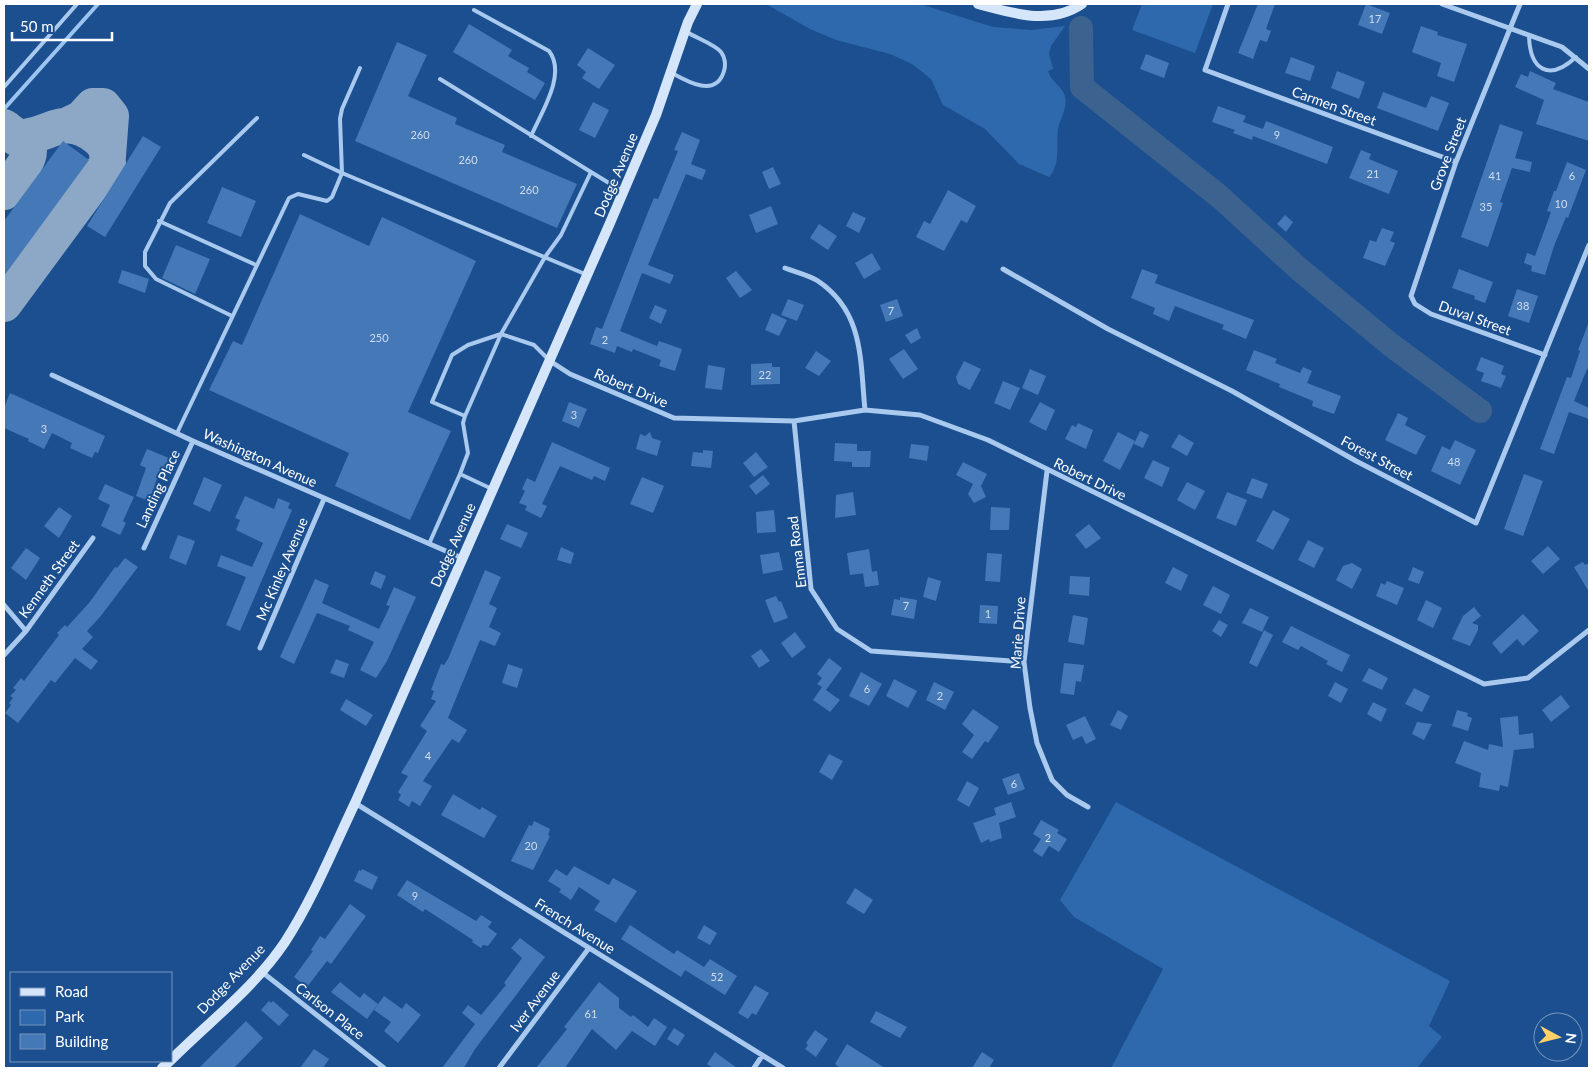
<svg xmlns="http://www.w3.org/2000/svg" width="1593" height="1072" font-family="Lato,sans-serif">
<rect width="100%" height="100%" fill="#1b4f8f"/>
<path fill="#2e69ad" d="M766 4H920L993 27 1031 30 1065 26 1051 46 1049 54 1053 69 1048 71C1051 82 1062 86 1065 96 1068 108 1060 118 1058 129 1056 146 1061 164 1049 177L1019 164 985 129 943 105 931 79 912 64 890 54 836 40 810 29Z
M1142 4H1213L1195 53 1132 30Z
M1116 802 1450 981 1429 1026 1442 1037 1417 1068H1111L1163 969 1074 917 1060 900Z"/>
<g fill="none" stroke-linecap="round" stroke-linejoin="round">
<path stroke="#9cc4f0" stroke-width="4" d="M4 109 98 4"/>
<path stroke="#3c6290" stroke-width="24" d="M1081 28 1082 87 1220 197 1299 269 1391 345 1480 411"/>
<path stroke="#8da7c7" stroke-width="36" d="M70 124 81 119 93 106H103L111 116 108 156
M4 127C11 133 24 140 28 148 34 158 10 183 4 192
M4 304 108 163C108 151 105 143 95 136 61 112 51 137 16 138"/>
</g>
<path fill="#4478b7" d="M1258 4H1275L1266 29 1271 31 1267 42 1260 40 1253 59 1238 53Z
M1366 4 1390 13 1382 34 1358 25Z
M469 24 512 50 508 56 529 68 527 72 545 83 535 100 453 52Z
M1421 26 1438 32 1437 35 1467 44 1454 82 1437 76 1441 63 1412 52Z
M397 42 427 55 408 96 457 118 455 124 505 145 502 152 577 184 557 228 355 141Z
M588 48 615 65 599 89 582 78 586 72 577 65Z
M1146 54 1169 63 1164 78 1140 69Z
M1291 57 1315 66 1310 81 1285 73Z
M1337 71 1365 82 1359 99 1331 88Z
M1530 71 1556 83 1553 89 1589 102V141L1536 124 1544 100 1515 87 1521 74 1528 77Z
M1383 92 1426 108 1431 96 1449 103 1438 131 1377 108Z
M593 102 609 110 595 138 579 130Z
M1218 106 1246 116 1243 122 1263 129 1266 121 1333 147 1327 164 1253 136 1252 140 1233 133 1235 130 1212 122Z
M1500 124 1523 132 1515 158 1532 162 1530 172 1512 168 1500 202 1503 203 1488 247 1461 237Z
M682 132 700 140 691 164 706 170 702 180 686 174 648 265 674 275 670 284 642 273 620 331 657 346 659 341 682 349 675 371 659 366 661 360 633 349 632 352 617 346 615 353 590 344 596 327 602 329 648 212 654 198 658 199 678 151 674 150Z
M143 136 161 147 105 237 87 226Z
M63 141 89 160 4 276V221Z
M1361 150 1371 154 1369 159 1398 171 1389 194 1349 178Z
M1567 162 1586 170 1568 218 1566 217 1554 246 1545 275 1531 271 1532 266 1524 263 1527 253 1535 256 1551 212 1547 211 1554 191H1556Z
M773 167 781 184 769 189 762 172Z
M222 187 256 201 241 237 207 223Z
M948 190 976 206 967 223 961 220 944 251 916 237 924 221 930 224Z
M771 206 778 224 756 233 749 215Z
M853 212 866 218 859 233 846 226Z
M300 214 369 246 382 217 476 261 408 412 451 431 410 520 335 486 349 453 209 390 233 341 242 345Z
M1285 215 1293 222 1286 232 1277 224Z
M819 224 837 236 828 250 810 238Z
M1382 228 1394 232 1390 241 1395 243 1385 266 1363 258 1370 240 1376 242Z
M176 245 210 259 195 294 162 278Z
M872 253 881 269 864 279 855 263Z
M1142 269 1158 275 1155 283 1254 320 1246 339 1222 329 1224 325 1175 306 1169 321 1153 314 1155 308 1131 298Z
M1459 269 1493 282 1485 303 1474 299 1475 296 1452 288Z
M122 270 149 279 145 293 118 283Z
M736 271 752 290 740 298 726 278Z
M1517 289 1538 296 1529 323 1508 316Z
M788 299 804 305 797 321 781 315Z
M897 299 903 316 886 322 880 305Z
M655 305 667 310 661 324 649 318Z
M772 313 787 320 779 336 765 330Z
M1589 322V370L1587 369 1574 401 1589 408V419L1569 412 1554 454 1540 449 1567 377 1571 378 1580 351 1578 350Z
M917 328 921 338 911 344 905 335Z
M904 349 918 369 903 379 889 359Z
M1254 350 1277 359 1275 363 1300 373 1303 367 1312 371 1307 383 1341 396 1334 414 1312 406 1313 401 1279 387 1280 384 1246 370Z
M816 351 831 361 819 376 805 368Z
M1481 357 1504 366 1501 374 1506 376 1501 388 1481 381 1484 373 1476 370Z
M964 361 981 369 970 390 958 384 956 377Z
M772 363V367H780V384L751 385V364Z
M708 365 725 368 722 390 705 388Z
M1030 369 1046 376 1038 395 1022 388Z
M1003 381 1020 388 1010 410 994 403Z
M10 393 105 436 98 453 95 452 92 458 70 448 72 443 52 433 44 449 28 441 29 439 4 428V408Z
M569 402 587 409 579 428 562 421Z
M1040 402 1055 410 1046 431 1029 422Z
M1398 413 1408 418 1405 425 1426 436 1416 455 1385 440Z
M1078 423 1093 430 1086 449 1065 439 1072 425 1076 427Z
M1140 431 1149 435 1143 448 1134 444Z
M650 432 652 438 661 441 657 456 636 449 640 434 645 436Z
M1118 432 1135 441 1120 470 1103 461Z
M1179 434 1194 443 1187 456 1171 447Z
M1455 440 1476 450 1460 485 1431 471 1442 446 1450 450Z
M552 442 610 468 605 481 594 476 592 480 560 466 542 504 547 506 541 518 525 510 527 506 519 503 525 491 522 489 527 478 535 482Z
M835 443 857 444V451H871L870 467H852V462L834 461Z
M911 444 929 446 927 461 909 458Z
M147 449 169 458 163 475 159 473 149 501 136 496 146 468 140 465Z
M703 450 713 451 711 468 691 466 693 452 703 453Z
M756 452 768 467 754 477 743 463Z
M1153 460 1170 468 1162 487 1144 478Z
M963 462 987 474 981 486 986 497 974 503 968 494 973 484 956 475Z
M1524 474 1543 481 1523 536 1504 529Z
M763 475 770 484 756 495 749 486Z
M204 477 222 485 210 512 193 504Z
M642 477 664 486 653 513 630 504Z
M1252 478 1268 484 1262 499 1246 493Z
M1187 482 1205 491 1195 510 1177 500Z
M105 484 134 497 123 521 126 523 120 535 101 526 110 505 98 499Z
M853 492 856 515 835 518 836 495Z
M1227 492 1247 500 1236 526 1216 518Z
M245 496 274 509 278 498 290 503 288 508 292 510 240 631 226 625 246 577 217 566 221 555 252 567 263 543 236 530 240 520 235 518Z
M59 507 72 516 59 538 44 526Z
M991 507 1010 508 1009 530H990Z
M774 510 776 532 757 533 756 512Z
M1273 510 1290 519 1273 550 1256 541Z
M507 524 528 533 521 548 500 539Z
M1089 524 1101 538 1086 549 1075 535Z
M178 535 195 541 186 565 169 558Z
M1308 540 1324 548 1314 568 1298 560Z
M1548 546 1560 559 1543 574 1531 561Z
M561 547 574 553 571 564 557 560Z
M26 548 40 558 26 580 11 568Z
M869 549 872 572 850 575 847 553Z
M779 552 783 570 763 574 760 555Z
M987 553 1002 554 1000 582 985 581Z
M125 558 138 567 100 617 87 631 93 637 82 649 98 661 91 670 75 658 55 683 51 680 18 723 5 713 11 705 9 703 13 698 10 696 16 690 13 688 21 678 24 681 59 635 57 633 65 625 67 627 89 603 115 567 117 568Z
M1583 562 1585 565 1589 563V592L1574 567Z
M1352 563 1362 569 1352 589 1336 580 1343 566Z
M1173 567 1188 575 1181 591 1165 583Z
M1413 567 1424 572 1419 584 1408 580Z
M485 570 501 577 489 604 497 608 489 627 501 633 495 646 480 640 448 718 467 730 459 743 452 739 423 781 432 786 420 806 412 801 409 807 398 800 401 795 398 792 408 776 401 773 427 731 420 726 436 701 431 699 434 691 431 690 441 664 444 665 448 659Z
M375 571 386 576 381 589 370 584Z
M877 571 879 585 865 587 863 573Z
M1070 576 1090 577 1089 596 1069 594Z
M928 577 941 581 936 601 923 597Z
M315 579 329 585 322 603 379 629 390 606 386 605 394 587 416 597 387 661 376 678 360 670 374 642 348 630 350 626 317 613 294 664 280 657Z
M1387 581 1404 588 1397 605 1376 596 1381 583 1385 585Z
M1213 586 1230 595 1221 614 1203 605Z
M776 596 779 602 781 601 788 618 774 623 765 600Z
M900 597 917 600 914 619 891 615 894 599 900 600Z
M1426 600 1442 608 1433 628 1417 620Z
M980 605 998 606 997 624 979 623Z
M1474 607 1481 616 1472 623 1478 625V630L1470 646 1452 639 1463 616Z
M1250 608 1269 617 1262 632 1242 623Z
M1523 614 1539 631 1523 646 1517 639 1501 654 1492 643Z
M1073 615 1088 618 1084 645 1068 642Z
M1219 620 1228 625 1221 637 1212 631Z
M1291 626 1350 655 1342 672 1326 664 1328 661 1301 646 1298 650 1282 642Z
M1264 630 1273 635 1257 667 1249 663Z
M795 632 806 647 792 658 781 643Z
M761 649 770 661 759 668 751 656Z
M829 658 842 668 826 690 840 700 830 712 813 700 822 687 817 684 822 678 817 674Z
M336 659 349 664 344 678 330 673Z
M1064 663 1084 665 1081 682 1076 681 1074 695 1060 693Z
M508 664 523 669 517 688 502 683Z
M1369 668 1388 678 1382 690 1362 681Z
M861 672 882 684 869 706 849 696Z
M894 679 917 691 908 708 886 696Z
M934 682 954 692 945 710 926 700Z
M1335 682 1348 689 1341 703 1328 696Z
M1414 688 1430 696 1422 712 1405 704Z
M1561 695 1570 707 1551 722 1542 710Z
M346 699 373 715 366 726 340 710Z
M1373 702 1387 709 1381 722 1367 714Z
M973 709 999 727 988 743 985 741 972 759 962 752 974 735 962 724Z
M1118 710 1128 716 1121 730 1110 725Z
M1457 710 1468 713 1467 716 1472 718 1468 731 1452 726Z
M1085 716 1096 739 1086 744 1082 736 1073 740 1066 725Z
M1518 716 1519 735 1533 733 1534 748 1514 750 1508 787 1500 785 1499 791 1479 787 1481 773 1455 763 1464 741 1488 750 1489 744 1503 747 1500 718Z
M1417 722 1432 724 1424 740 1412 734Z
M829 754 843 761 832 780 819 772Z
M1019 773 1025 789 1008 795 1002 779Z
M967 781 979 788 969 807 957 800Z
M453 794 480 810 482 807 497 816 484 838 441 815Z
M1011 802 1016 817 999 823 1002 838 990 842 989 839 981 843 973 823 996 815 994 808Z
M1041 820 1059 830 1057 833 1067 839 1059 852 1049 846 1042 857 1033 851 1041 839 1033 834Z
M534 821 550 829 548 835 550 836 533 870 511 861 529 825 532 826Z
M574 866 609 885 613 878 637 891 616 923 594 910 600 901 579 887 571 900 559 892 561 889 548 881 556 869 567 876Z
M362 869 378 877 372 890 354 881 359 870 361 871Z
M407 880 476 921 481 915 492 922 488 927 497 934 488 946 483 945 481 948 472 942 473 940 425 909 423 912 397 895Z
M855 888 873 900 864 914 846 903Z
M350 904 366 916 331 964 327 961 307 987 294 977 313 951 311 950 320 936 325 939Z
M630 925 674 954 677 950 704 967 710 959 737 976 725 995 685 970 681 977 621 939Z
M704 925 717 933 710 945 697 938Z
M520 938 545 957 475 1049 464 1068H442L475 1024 462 1013 468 1005 481 1015 506 985 504 983 522 958 511 948Z
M340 982 360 998 364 993 378 1004 367 1019 331 992Z
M599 982 619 998V1008L631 1017 633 1015 648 1027 654 1018 667 1027 655 1046 632 1031 616 1050 592 1029 565 1068H536L567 1029 564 1027Z
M755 985 769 993 756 1015 752 1013 748 1019 738 1013Z
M384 996 402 1009 406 1003 421 1015 398 1043 384 1031 391 1022 374 1010Z
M269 1001 271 1003 273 1001 289 1015 279 1026 261 1010Z
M876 1011 907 1027 900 1038 870 1022Z
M246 1021 263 1038 234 1068H199Z
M674 1028 685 1035 678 1046 667 1039Z
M815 1030 828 1039 816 1057 805 1049 808 1045 806 1043Z
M847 1044 885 1068H840L835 1064Z
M314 1049 329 1059 323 1068H300Z
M715 1052 737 1068H713L707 1064Z
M982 1052 994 1060 989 1068H972Z"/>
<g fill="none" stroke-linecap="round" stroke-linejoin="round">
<path stroke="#a9c9ee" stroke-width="4" d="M474 10 549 51C567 74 541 113 531 136
M1529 36C1530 70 1549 82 1576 57
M672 73C688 82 716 98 724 71 726 65 725 57 721 52 714 44 696 38 687 32
M440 79 591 172
M4 87 77 4
M304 155 342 173 340 119 342 109 360 68
M159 221 256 265
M232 316 156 279 145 266V252L170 203 257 118
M548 359 534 345 501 334 545 257 561 235 591 172 622 191
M465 416 432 402 452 355 468 345 501 334
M177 433 289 198 298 194 327 201 332 197 342 173 585 274
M492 489 460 474 468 453 463 423 465 416 501 334
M429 544 460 474"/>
<path stroke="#a9c9ee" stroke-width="5" d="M1228 4 1205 70 1456 162
M1442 4 1562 47 1589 69
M1520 4 1456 162 1411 296 1415 304 1431 314 1545 355
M785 268C795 272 809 275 818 281 864 312 860 360 865 410
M1003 269 1108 329 1232 391 1356 461 1476 523 1589 245
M550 361 570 374 674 418 794 421 865 410 920 415 988 440 1484 684 1528 678 1589 630
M52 375 193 441 462 558
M794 421 811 589 837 629 871 651 1024 662
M1047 471 1024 662 1030 708 1037 743 1052 780 1067 795 1088 807
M144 548 193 441
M4 605 26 631
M260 648 324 499
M4 655 26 631 93 538
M355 803 783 1068
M262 972 384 1068
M499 1068 589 948
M754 1068 762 1056"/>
<path stroke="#d6e6fa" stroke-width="10" d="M978 4C1012 13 1050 26 1082 4
M171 1060C209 1022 255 987 285 942 313 899 333 849 355 803L610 223 656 115 688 22 697 4
M162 1068 170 1061"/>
</g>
<g text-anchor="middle" stroke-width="4" stroke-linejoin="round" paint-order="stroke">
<g font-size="11" fill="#d0dded">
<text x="1375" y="23">17</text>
<text x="420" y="139">260</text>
<text x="1277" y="139">9</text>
<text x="468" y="164">260</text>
<text x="1373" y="178">21</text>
<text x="1495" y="180">41</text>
<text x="1572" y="180">6</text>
<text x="529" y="194">260</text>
<text x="1561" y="208">10</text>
<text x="1486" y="211">35</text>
<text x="1523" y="310">38</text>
<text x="891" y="315">7</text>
<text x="379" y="342">250</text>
<text x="605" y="344">2</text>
<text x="765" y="379">22</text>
<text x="574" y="419">3</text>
<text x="44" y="433">3</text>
<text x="1454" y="466">48</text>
<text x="906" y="610">7</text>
<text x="988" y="618">1</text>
<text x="867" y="693">6</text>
<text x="940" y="700">2</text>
<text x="428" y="760">4</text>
<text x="1014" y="788">6</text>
<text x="1048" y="842">2</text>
<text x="531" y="850">20</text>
<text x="415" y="900">9</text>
<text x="717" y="981">52</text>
<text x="591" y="1018">61</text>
</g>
<g font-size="14" fill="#fff" stroke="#1b4f8f">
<text transform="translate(1334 106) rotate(20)" y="5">Carmen Street</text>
<text transform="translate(1448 154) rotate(-69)" y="5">Grove Street</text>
<text transform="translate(616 175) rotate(-67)" y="5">Dodge Avenue</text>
<text transform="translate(1475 318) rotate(20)" y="5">Duval Street</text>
<text transform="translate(631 388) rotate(23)" y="5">Robert Drive</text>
<text transform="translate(260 458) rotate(24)" y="5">Washington Avenue</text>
<text transform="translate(1377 458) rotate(28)" y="5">Forest Street</text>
<text transform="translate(1090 479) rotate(26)" y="5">Robert Drive</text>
<text transform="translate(158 489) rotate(-65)" y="5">Landing Place</text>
<text transform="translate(453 545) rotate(-66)" y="5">Dodge Avenue</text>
<text transform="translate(797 552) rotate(-97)" y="5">Emma Road</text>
<text transform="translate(282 569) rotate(-67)" y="5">Mc Kinley Avenue</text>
<text transform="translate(49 579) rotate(-54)" y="5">Kenneth Street</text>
<text transform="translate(1018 633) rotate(-86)" y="5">Marie Drive</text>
<text transform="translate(575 926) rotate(32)" y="5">French Avenue</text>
<text transform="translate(231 979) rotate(-46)" y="5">Dodge Avenue</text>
<text transform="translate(535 1001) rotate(-53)" y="5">Iver Avenue</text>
<text transform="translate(330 1011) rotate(38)" y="5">Carlson Place</text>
</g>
</g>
<rect width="1593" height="1072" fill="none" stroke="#ffffff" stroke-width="10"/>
<rect x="10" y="972" width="162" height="90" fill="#1b4f8f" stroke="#7695bc"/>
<rect x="20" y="988" width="25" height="8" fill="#d6e6fa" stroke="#7695bc"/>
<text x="55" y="997" font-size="15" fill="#ffffff">Road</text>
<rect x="20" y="1010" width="25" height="15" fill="#2e69ad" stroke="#7695bc"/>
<text x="55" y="1022" font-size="15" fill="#ffffff">Park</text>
<rect x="20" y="1034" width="25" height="15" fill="#4478b7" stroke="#7695bc"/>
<text x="55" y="1047" font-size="15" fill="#ffffff">Building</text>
<g transform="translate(1558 1037) rotate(97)"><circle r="24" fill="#1b4f8f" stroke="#7695bc"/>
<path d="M0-4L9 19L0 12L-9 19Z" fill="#ffd166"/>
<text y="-8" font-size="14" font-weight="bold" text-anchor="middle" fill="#ffffff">N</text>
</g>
<path d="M12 32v8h100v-8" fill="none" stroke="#ffffff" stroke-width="2.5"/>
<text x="20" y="32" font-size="15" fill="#ffffff" stroke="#1b4f8f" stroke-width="4" paint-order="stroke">50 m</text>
</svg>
